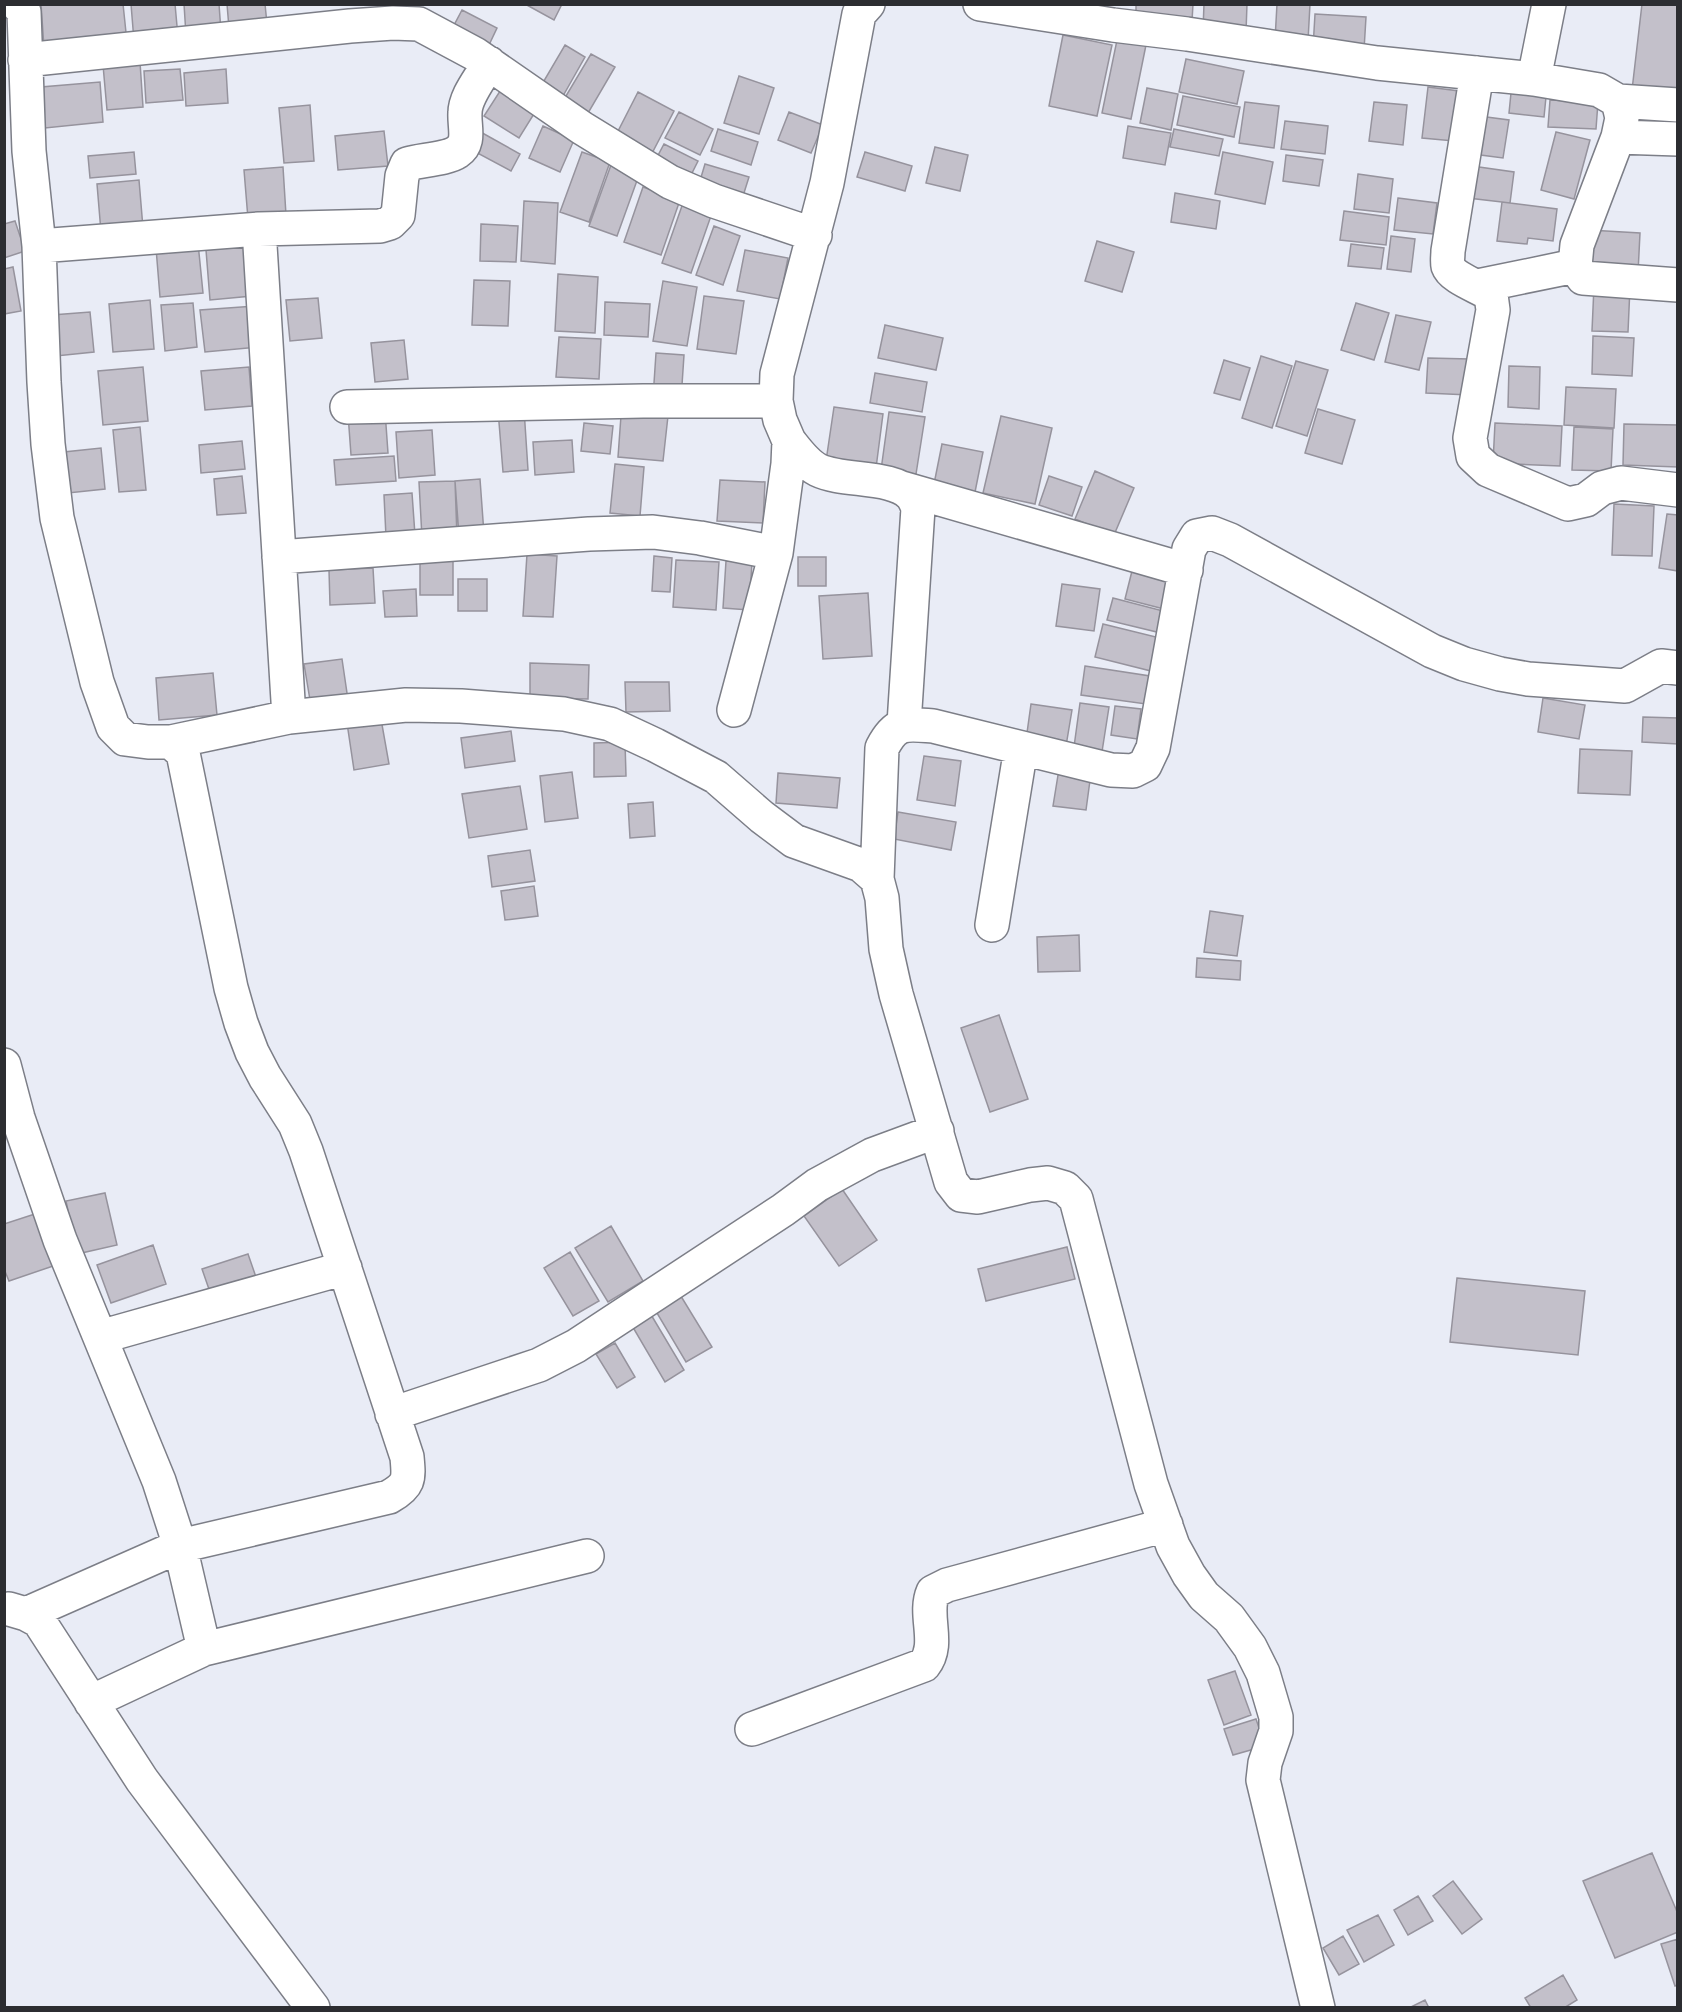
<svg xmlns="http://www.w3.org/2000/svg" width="1682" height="2012" font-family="'Asap Condensed',sans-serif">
<rect width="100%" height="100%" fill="#e9ecf6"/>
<path fill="#c3c0ca" stroke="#96939d" stroke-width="1.5" d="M41 4H123L127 42 44 48Z
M131 4H175L178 37 134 41Z
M184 4H219L221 32 186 35Z
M227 4H265L267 24 229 28Z
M525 4H562L554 20Z
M1136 4H1193L1192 21 1136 18Z
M1204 4H1247L1246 32 1203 30Z
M1277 4H1310L1308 41 1275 40Z
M1642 4H1678V96L1632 90Z
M462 10 497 28 488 47 452 29Z
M1315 14 1366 17 1364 50 1313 48Z
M1063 35 1112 45 1097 116 1049 106Z
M1117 40 1146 45 1131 119 1102 113Z
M565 45 585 57 559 103 538 91Z
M591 54 615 67 584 120 560 106Z
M1186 59 1244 71 1237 104 1179 92Z
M140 62 143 107 107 110 103 65Z
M180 69 183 100 146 103 144 71Z
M226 69 228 103 186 106 184 73Z
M739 76 774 88 759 134 724 123Z
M100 82 103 122 45 128 41 87Z
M1428 87 1459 91 1454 141 1422 138Z
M502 88 537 109 519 138 484 116Z
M1147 88 1178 94 1171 130 1140 123Z
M638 92 674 111 649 159 613 141Z
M1511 93 1546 97 1544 117 1509 113Z
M1183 96 1240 107 1234 137 1177 125Z
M1550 100 1598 102 1596 129 1548 127Z
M1245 102 1279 106 1274 148 1239 143Z
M1374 102 1407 105 1403 145 1369 141Z
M310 105 314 161 284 163 279 108Z
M679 112 713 129 700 155 665 138Z
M789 112 823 125 811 153 778 140Z
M1479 116 1509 120 1503 158 1473 154Z
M1285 121 1328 126 1325 154 1281 149Z
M543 126 574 140 560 172 529 158Z
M1128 126 1171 133 1165 165 1123 158Z
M718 129 758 142 751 165 711 151Z
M1174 129 1223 139 1219 156 1170 147Z
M477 130 520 154 511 171 468 148Z
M384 131 388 166 338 170 335 136Z
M1556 132 1590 140 1574 199 1541 190Z
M664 144 698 161 688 181 654 163Z
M935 147 968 155 960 191 926 183Z
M134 152 136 174 90 178 88 156Z
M582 152 610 162 589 222 560 212Z
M865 152 912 166 905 191 857 177Z
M1223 152 1273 162 1265 204 1215 194Z
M1286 155 1323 160 1319 186 1283 181Z
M705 164 749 177 743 196 699 184Z
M611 165 639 175 617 236 589 226Z
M1472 166 1514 172 1510 203 1468 198Z
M283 167 286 215 248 219 244 170Z
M1358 174 1393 179 1389 213 1354 209Z
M139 180 143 228 101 232 97 184Z
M643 187 680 200 661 255 624 242Z
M1175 193 1220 201 1216 229 1171 222Z
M1398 198 1437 203 1433 234 1394 230Z
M524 201 558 203 555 264 521 261Z
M1502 202 1557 209 1553 241 1528 238 1527 244 1497 241Z
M683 203 712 213 691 273 662 263Z
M1344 211 1389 217 1386 245 1340 240Z
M15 221 25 251 4 258V224Z
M481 224 518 226 516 262 480 261Z
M714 226 740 236 723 285 696 275Z
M1589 230 1640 233 1638 273 1587 270Z
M1391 236 1415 239 1411 272 1387 269Z
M1097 241 1134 252 1122 292 1085 281Z
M198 243 203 293 160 297 156 248Z
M1351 244 1384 248 1381 269 1348 266Z
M247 246 252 296 210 300 206 250Z
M745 250 788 258 780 299 737 291Z
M13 267 21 311 4 314V269Z
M558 274 598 277 595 333 555 331Z
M474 280 510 281 508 326 472 325Z
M663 281 697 287 687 346 653 341Z
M1594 286 1630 287 1628 332 1592 331Z
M704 296 744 301 736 354 697 349Z
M318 298 322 338 290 341 286 300Z
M150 300 154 349 113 352 109 304Z
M605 302 650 304 648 337 604 335Z
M193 303 197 347 165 351 161 305Z
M1356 303 1389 313 1374 360 1341 350Z
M255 306 258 347 205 352 200 310Z
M90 312 94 352 56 356 52 315Z
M1396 315 1431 322 1419 370 1385 362Z
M885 325 943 338 936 370 878 358Z
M1593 336 1634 338 1632 376 1592 374Z
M559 337 601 339 599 379 556 377Z
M404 340 408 379 375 382 371 343Z
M656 353 684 355 681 400 653 398Z
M1261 356 1292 366 1272 428 1242 418Z
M1428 358 1470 359 1469 395 1426 393Z
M1224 360 1250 368 1240 400 1214 393Z
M1296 361 1328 370 1307 436 1276 426Z
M1509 366 1540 367 1539 409 1508 407Z
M143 367 148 421 103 425 98 371Z
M249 367 252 406 205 410 201 371Z
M875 373 927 382 922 412 870 403Z
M1566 387 1616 389 1614 428 1564 425Z
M622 402 669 407 663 461 618 457Z
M834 407 883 414 876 468 826 461Z
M524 409 528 470 503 472 498 410Z
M1318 409 1355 420 1342 464 1305 453Z
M385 411 388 453 351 455 348 414Z
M889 412 925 417 916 474 881 470Z
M1001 416 1052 428 1035 504 983 493Z
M584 423 613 426 610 454 581 451Z
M1495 423 1562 426 1560 466 1493 463Z
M1624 424 1678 425V467L1623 465Z
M140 427 146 490 119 492 113 430Z
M1574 427 1613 429 1611 471 1572 470Z
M432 430 435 475 399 478 396 432Z
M572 440 574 472 535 475 533 442Z
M242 441 245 469 201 473 199 445Z
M942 444 983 452 975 492 934 484Z
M101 448 105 489 68 493 64 452Z
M394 456 396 481 336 485 334 460Z
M615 464 644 467 640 516 610 513Z
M1095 471 1134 488 1114 535 1075 519Z
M242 476 246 513 217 515 214 479Z
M1049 476 1082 487 1072 516 1039 505Z
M480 479 484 534 459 536 455 481Z
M720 480 765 482 763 523 717 521Z
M455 481 457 537 422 538 419 482Z
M412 493 415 535 386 537 384 495Z
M1614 504 1654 506 1652 556 1612 555Z
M1667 514 1678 515V571L1659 568Z
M527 554 557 556 553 617 523 616Z
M654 556 672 558 670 592 652 591Z
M798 557H826V586H798Z
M420 558H453V595H420Z
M676 560 719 562 716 610 673 607Z
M726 561 752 562 749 610 723 608Z
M1134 563 1173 573 1164 609 1125 599Z
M373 568 375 603 330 605 329 570Z
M458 579H487V611H458Z
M1062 584 1100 589 1094 631 1056 626Z
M416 589 417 616 385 617 383 591Z
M868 593 872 656 823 659 819 596Z
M1113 598 1167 612 1161 633 1107 620Z
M1103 624 1160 638 1151 671 1095 657Z
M342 659 348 700 311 706 304 664Z
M530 663 589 665 588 699 530 698Z
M1085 666 1150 676 1146 704 1081 695Z
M213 673 217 715 159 720 156 678Z
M625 682H669L670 711 626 712Z
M1543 698 1585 705 1579 739 1538 732Z
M1080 703 1109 707 1101 758 1073 754Z
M1031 704 1072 710 1066 746 1026 740Z
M1115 706 1141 709 1137 739 1111 735Z
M1643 717 1678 718V744L1642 742Z
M381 719 389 764 354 770 347 723Z
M511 731 515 761 465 768 461 738Z
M625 742 626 776 594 777V743Z
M1580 749 1632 751 1630 795 1578 793Z
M924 756 961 761 955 806 917 800Z
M1059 769 1091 773 1086 810 1053 806Z
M572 772 578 818 545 822 540 776Z
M778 773 840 778 837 808 776 803Z
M520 786 527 829 469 838 462 794Z
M653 802 655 836 630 838 628 804Z
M898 812 956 822 951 850 894 839Z
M530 850 535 881 492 887 488 856Z
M534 886 538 916 505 920 501 891Z
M1210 911 1243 916 1237 956 1204 952Z
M1079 935 1080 971 1038 972 1037 937Z
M1197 958 1241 961 1240 980 1196 977Z
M999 1015 1028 1099 990 1112 961 1028Z
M842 1189 877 1240 839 1266 804 1216Z
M105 1193 117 1245 77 1254 66 1201Z
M41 1212 59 1264 9 1281 4 1269V1224Z
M611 1226 643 1281 608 1302 575 1248Z
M153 1245 166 1284 111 1303 97 1265Z
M1067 1247 1075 1279 986 1301 978 1269Z
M570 1252 599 1301 573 1316 544 1268Z
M248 1254 257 1280 211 1295 202 1269Z
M1457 1278 1585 1291 1578 1355 1450 1342Z
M679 1293 712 1347 686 1362 654 1308Z
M650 1313 684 1370 665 1382 631 1324Z
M615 1343 635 1377 617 1388 596 1354Z
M1235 1671 1251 1715 1224 1725 1208 1680Z
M1256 1719 1265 1746 1233 1755 1224 1729Z
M1652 1853 1678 1914V1932L1615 1958 1583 1881Z
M1453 1881 1482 1919 1462 1934 1433 1896Z
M1418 1896 1433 1921 1408 1935 1394 1910Z
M1378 1915 1394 1945 1364 1962 1347 1930Z
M1343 1936 1359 1964 1339 1975 1323 1948Z
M1678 1939V1985L1675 1986 1661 1944Z
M1563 1975 1577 2000 1564 2008H1531L1525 1998Z
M1425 2000 1429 2008H1409Z"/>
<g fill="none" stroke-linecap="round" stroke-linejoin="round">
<g stroke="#7c7e87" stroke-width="36">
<path id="minor" d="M17 4 24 12 29 151 39 246 44 382 48 444 57 518 97 682 113 727 125 739 148 742H171L183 753 231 988 241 1023 252 1052 265 1077 295 1124 306 1151 407 1457C409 1479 410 1485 389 1497L180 1546 26 1614
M980 4 1113 25 1187 34 1377 63 1534 79 1599 90 1618 101 1622 118 1618 137 1577 245 1575 266 1583 278 1678 285
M25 60 350 26 393 23 419 24 475 54 582 128 670 182 714 201 815 235
M1477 73 1448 251C1448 255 1447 262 1448 266 1452 278 1480 287 1491 295L1493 310 1470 438 1473 456 1488 470 1568 504 1586 500 1602 488 1621 483 1678 490
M1534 79 1549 4
M1618 101 1678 105
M1618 137 1678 139
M259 229 289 717
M39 246 259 229 380 226 390 223 398 215 402 176 407 164C421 160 447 159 457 152 471 143 464 127 465 113 465 96 481 78 489 63
M1478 286 1575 266
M347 407 643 401H776
M789 441C797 451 806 464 818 470 843 482 893 475 911 495 914 498 916 503 918 508L904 724
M902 488 1186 570
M279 557 589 534 653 532 700 538 776 553
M734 710 776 553 788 464 789 441 780 420 776 401 777 374 827 183 859 14 868 4
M171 742 289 717 406 705 461 706 564 714 610 724 655 745 716 777 762 817 794 841 861 865 877 879 882 898 886 949 896 994 951 1182 961 1195 978 1197 1030 1185 1048 1183 1065 1188 1076 1199 1151 1484 1173 1546 1189 1575 1204 1596 1229 1618 1250 1647 1263 1673 1276 1717V1731L1265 1763 1263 1780 1318 2008
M877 879 882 748C896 721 905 724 933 726L1111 770 1133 771 1145 765 1153 748 1189 549 1197 536 1212 533 1230 540 1432 651 1464 664 1500 674 1528 679 1625 686 1661 666 1678 668
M992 925 1021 748
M4 1065 18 1118 60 1240 159 1481 180 1546 204 1649 91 1702
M100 1337 345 1268
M392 1414 539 1365 576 1346 783 1210 817 1185 872 1155 937 1131
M9 1609 26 1614 39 1621 142 1780 313 2008
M204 1649 587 1556
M752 1729 924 1665C941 1644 923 1615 933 1592L947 1585 1166 1525"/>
</g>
<use href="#minor" stroke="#fff" stroke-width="33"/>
</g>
<rect width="1682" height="2012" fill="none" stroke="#2c2d31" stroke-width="12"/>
</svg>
